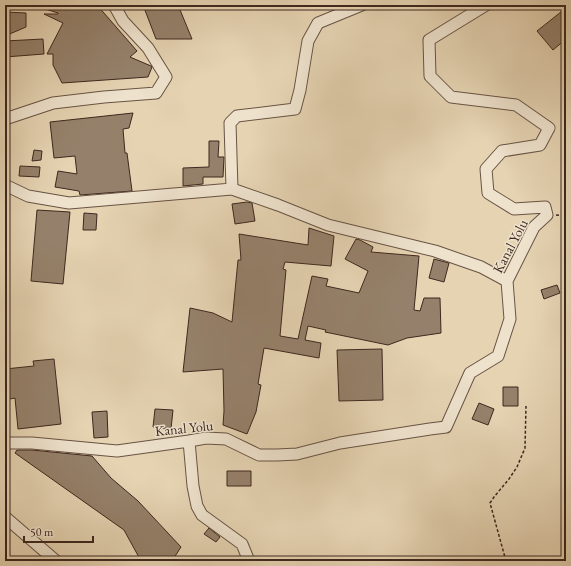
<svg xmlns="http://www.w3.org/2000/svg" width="571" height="566" font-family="'EB Garamond',serif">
<rect width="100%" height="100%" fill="#e5d3b2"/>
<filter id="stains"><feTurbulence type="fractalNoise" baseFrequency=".005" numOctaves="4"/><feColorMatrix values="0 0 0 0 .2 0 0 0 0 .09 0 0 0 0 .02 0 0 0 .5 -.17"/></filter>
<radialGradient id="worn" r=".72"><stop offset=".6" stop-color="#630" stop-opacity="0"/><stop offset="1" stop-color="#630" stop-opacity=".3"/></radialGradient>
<path fill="#95816b" stroke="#3e281f" d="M39 5H97L137 51 130 57 151 66 152 67 148 77 62 83 53 65V54H47L63 23 44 14H58V13L39 7Z
M143 5H178L192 39H156Z
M566 8V39L553 50 537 31Z
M5 12 26 13V27L5 36Z
M43 39 44 54 5 57V41Z
M133 113 129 128 123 129 125 153H127L132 191 80 195 79 191 55 187 58 171 77 174 75 156 54 158 50 122Z
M209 141H219L218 157H224L223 177H203V184L183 186V168L209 167Z
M34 150 42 151 41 160 32 161Z
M20 166 40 167 39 177 19 176Z
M247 202 252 203 255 221 235 224 232 204Z
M37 210 70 212 63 284 31 281Z
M84 213 97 214 96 230H83Z
M309 228 334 236 331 266 285 262 283 269 286 270 280 336 298 339 312 276 328 279 326 286 359 293 368 271 345 259 356 239 360 240 373 247 371 252 419 256 414 310 420 311 424 298H440L441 333 407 338 388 345 325 332 326 330 308 326 305 340 321 343 319 358 264 348 258 384 261 385 256 412 247 434 223 425 224 411 223 369 183 372 190 308 213 313 232 322 238 260H241L239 234 308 245Z
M434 259 449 263 444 282 429 278Z
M557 285 560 293 544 299 541 290Z
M382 349 383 400 339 401 337 350Z
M54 359 61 424 18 429 15 398 5 400V369L34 366 33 361Z
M503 387H518V406H503Z
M479 403 494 409 488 425 472 419Z
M155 409 173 410 171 429 153 427Z
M107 411 108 437 94 438 92 412Z
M17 450H32L92 456 111 478 138 501 181 547 172 561H141L124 530 15 453Z
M227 471H251V486H227Z
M209 528 220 537 216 542 204 534Z"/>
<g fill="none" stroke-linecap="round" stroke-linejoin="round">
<g stroke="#685344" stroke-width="13">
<path id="minor" d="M5 120 8 118 53 103 104 97 156 93 166 77 148 48 123 21 114 5
M5 185 28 196 69 203 232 189 278 205 328 225 435 251 481 267 507 281
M232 189 230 123 237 116 295 109 300 90 308 41 318 23 362 5
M189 441 193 486 197 506 202 515 242 544 249 561
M5 443H32L117 451 189 441 206 438 226 439 259 455H277L297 454 340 443 430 429 446 427 470 373 498 356 510 319 507 281 534 227 547 215 545 207 514 209 488 193 486 169 502 151 540 145 549 128 516 105 451 97 430 76 429 40 486 5
M5 517 56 561"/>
</g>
<path stroke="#3e281f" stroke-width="1.5" stroke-dasharray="3 2" stroke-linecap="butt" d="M556 215 566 216
M506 561 490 503 494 497 509 479 517 467 525 448 526 406"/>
<use href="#minor" stroke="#eee2cd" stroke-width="11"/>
</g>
<g text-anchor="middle" stroke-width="3" stroke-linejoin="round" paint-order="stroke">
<g font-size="14" fill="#3e281f" stroke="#eee2cd">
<text transform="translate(510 246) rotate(-62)" y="5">Kanal Yolu</text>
<text transform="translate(184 428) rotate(-6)" y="5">Kanal Yolu</text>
</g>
</g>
<rect width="571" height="566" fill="none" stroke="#e5d3b2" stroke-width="20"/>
<rect x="6" y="6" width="559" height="554" fill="none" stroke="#3e281f" stroke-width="2"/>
<rect x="10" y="10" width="551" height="546" fill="none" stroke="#3e281f"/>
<path d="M24 536v6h69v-6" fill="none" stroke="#3e281f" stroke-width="2"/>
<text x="30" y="536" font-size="12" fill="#3e281f" stroke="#eee2cd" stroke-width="3" paint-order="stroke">50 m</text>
<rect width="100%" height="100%" filter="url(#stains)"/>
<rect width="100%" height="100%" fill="url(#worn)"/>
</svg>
